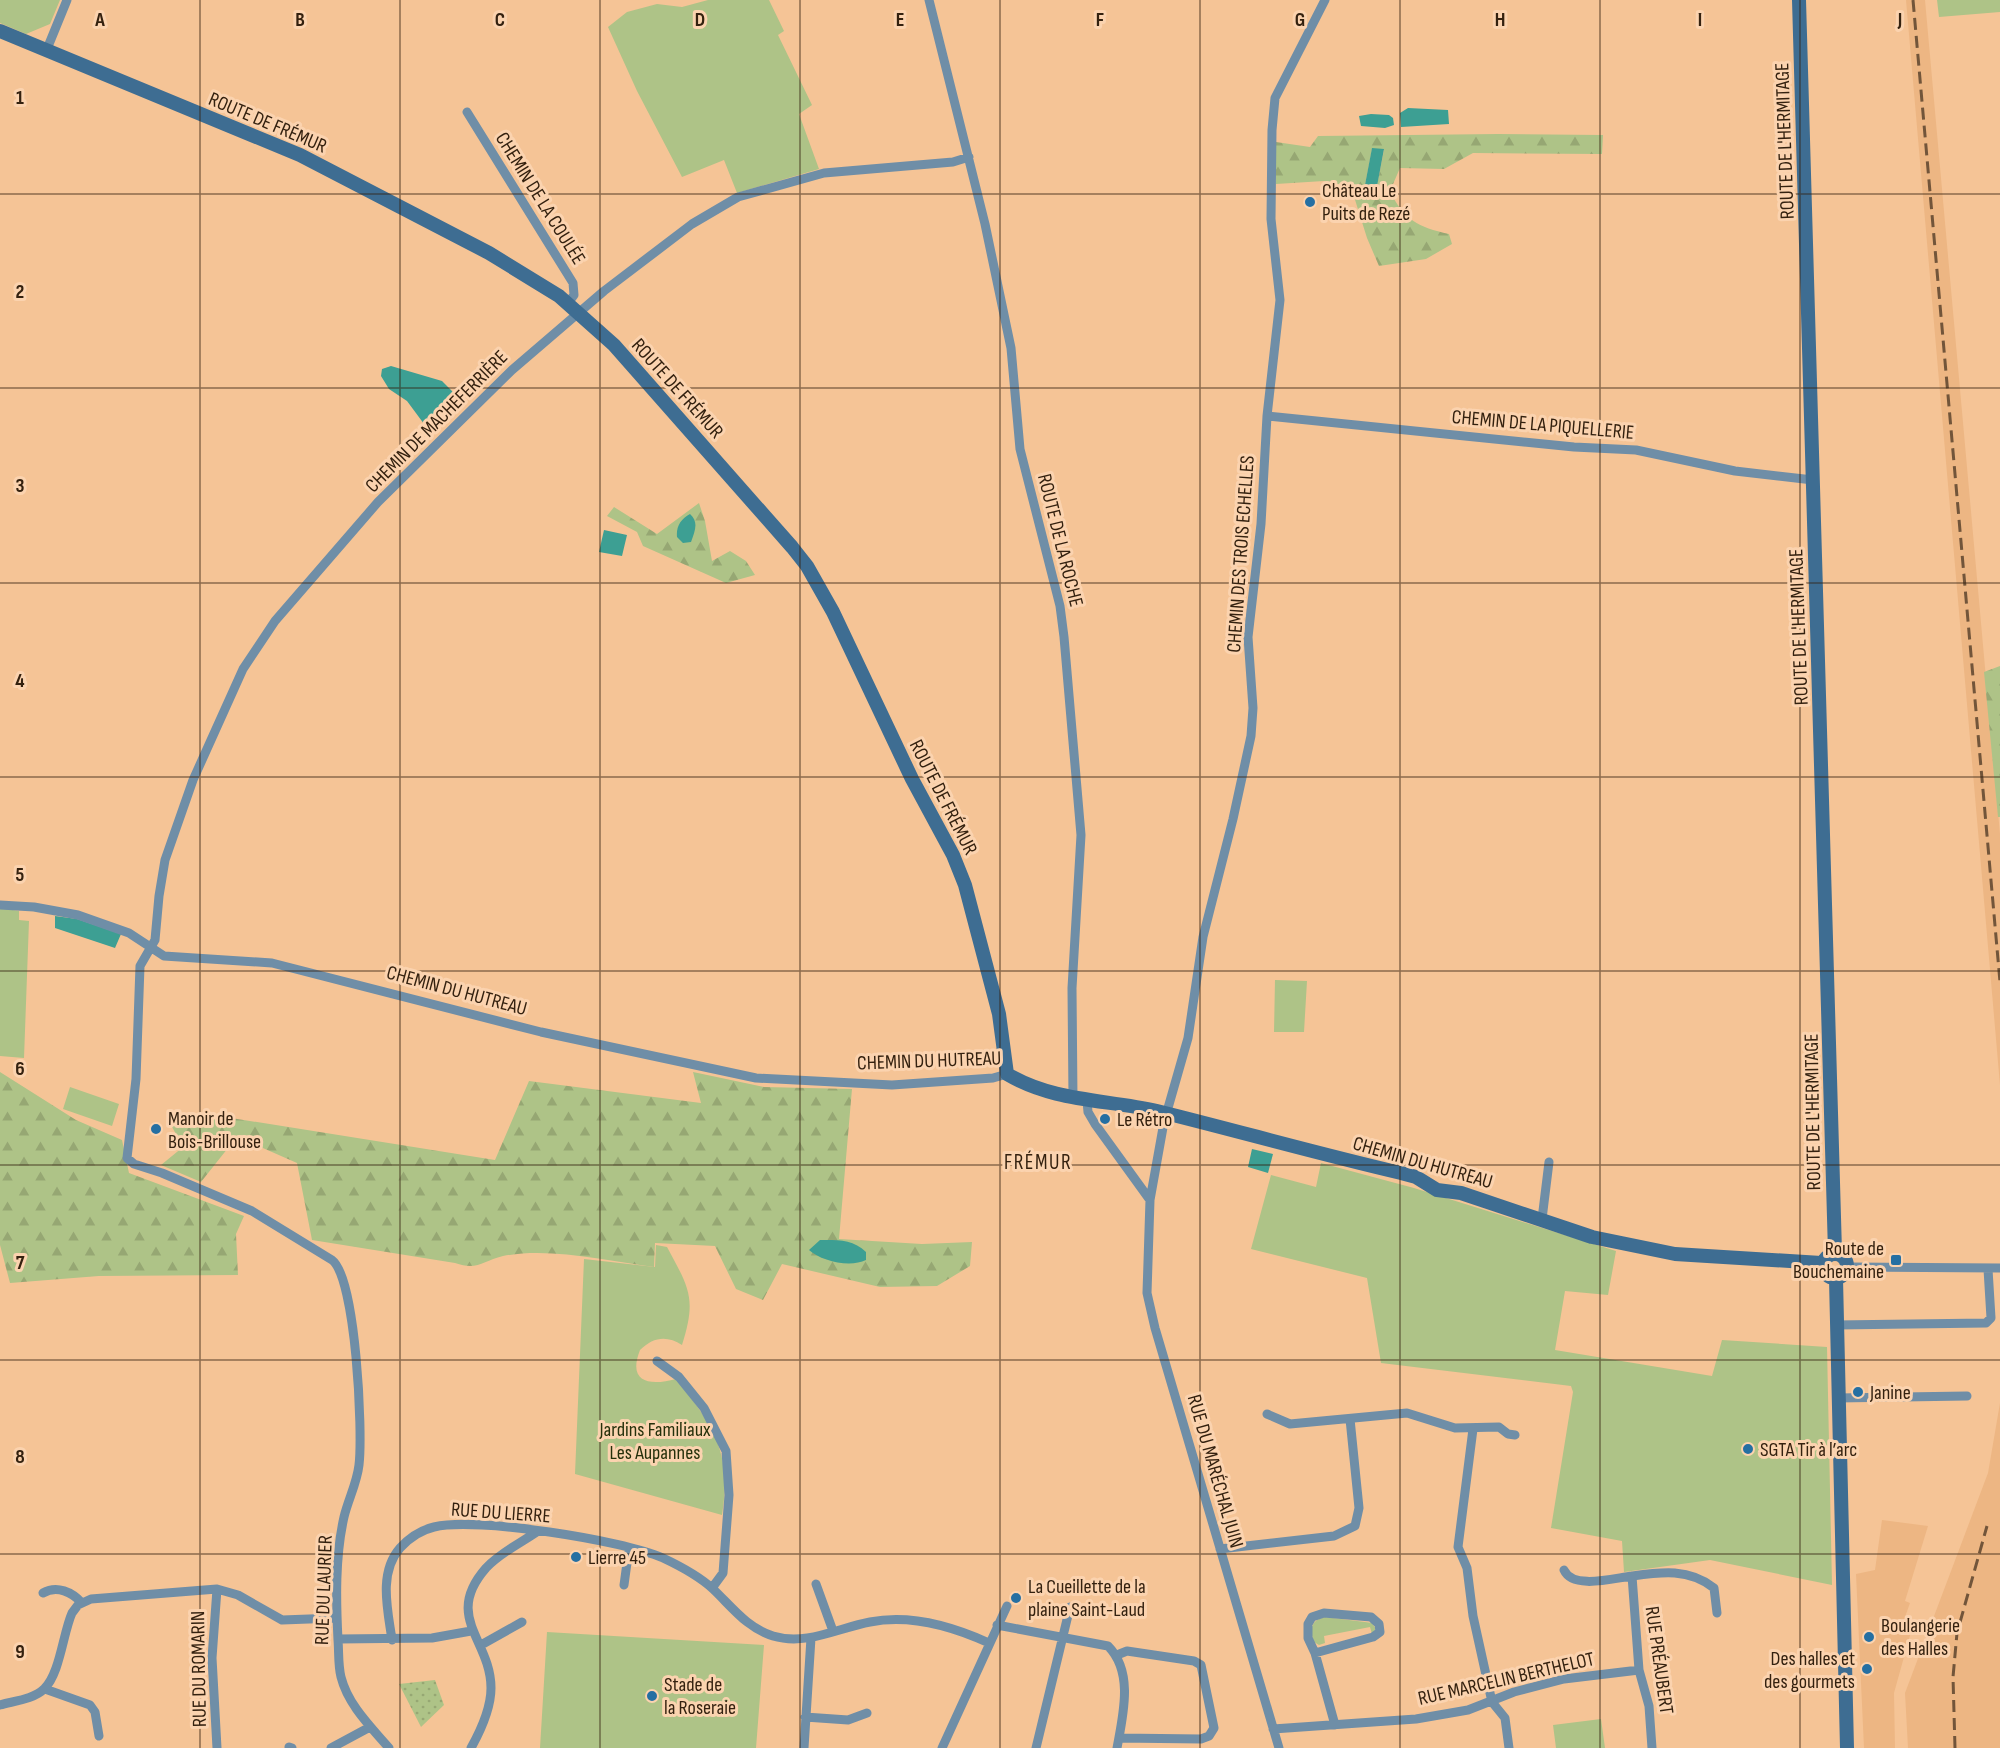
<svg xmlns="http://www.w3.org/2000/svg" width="2000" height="1748" font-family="'Sofia Sans Condensed',sans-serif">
<defs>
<pattern id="forest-firs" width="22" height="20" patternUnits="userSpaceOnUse" patternTransform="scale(1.5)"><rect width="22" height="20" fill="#aec387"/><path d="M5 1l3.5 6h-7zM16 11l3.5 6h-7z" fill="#96a773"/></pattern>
<pattern id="park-dots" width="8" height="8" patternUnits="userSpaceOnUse" patternTransform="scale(1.5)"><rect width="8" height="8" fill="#aec387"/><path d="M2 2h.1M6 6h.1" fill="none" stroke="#96a773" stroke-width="1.8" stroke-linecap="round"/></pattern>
</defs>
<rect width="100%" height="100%" fill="#f5c496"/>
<path fill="#edb683" d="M1906 0H1925L2000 834V1085Z
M2000 1403V1748H1908L1905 1693 1988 1473Z
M1882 1520 1928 1526 1905 1601 1910 1603 1905 1617 1914 1621 1894 1693 1895 1748H1864L1856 1574 1875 1570Z"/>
<path fill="#aec387" d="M0 0H60L50 24 26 34 0 23Z
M708 0H769L784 31 778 35 812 105 799 114 819 169 737 193 724 160 682 177 637 91 608 27 627 12 657 4 682 7Z
M1937 0H2000V12L1939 17Z
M0 908 19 911V920L29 921 24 1058 0 1056Z
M1275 980 1307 981 1304 1032H1274Z
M70 1087 119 1104 112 1126 63 1109Z
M1321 1163 1414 1188 1616 1251 1608 1295 1565 1291 1555 1350 1712 1376 1722 1340 1827 1347 1832 1585 1710 1560 1624 1572 1622 1541 1551 1528 1573 1392 1571 1386 1381 1363 1367 1278 1251 1249 1271 1175 1316 1187Z
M656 1245 667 1247C689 1288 697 1298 682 1345 667 1335 653 1337 640 1350 627 1383 650 1386 676 1379 714 1426 732 1453 722 1515L575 1474 584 1259 655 1267Z
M1325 1617 1365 1622 1372 1623 1376 1629 1372 1634 1370 1627 1324 1636 1325 1643 1319 1645 1314 1642C1309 1629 1311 1620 1325 1617Z
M547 1632 764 1645 756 1748H540Z
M1601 1719 1605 1748H1556L1553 1725Z"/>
<path fill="url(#forest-firs)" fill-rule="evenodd" d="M1498 134 1603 135 1602 154 1473 153 1444 169 1400 168 1390 191C1404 220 1418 227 1449 234L1452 244 1426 259 1379 266 1367 238 1351 187 1324 181 1276 184V142L1310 147 1318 136ZM1372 149 1384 150 1375 196 1364 190Z
M699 503 705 521 712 561 730 551 746 561 755 575 726 583 643 546 637 532 607 516 614 507 657 534Z
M2000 666V817H1998L1984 672Z
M0 1072 76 1120 122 1140 129 1173 244 1216 236 1234 238 1275 99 1276 10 1283 0 1245Z
M693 1072 764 1087 852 1089 839 1239 922 1244 972 1242 970 1266 937 1286 880 1287 782 1264 763 1300 736 1289 715 1246 655 1243 654 1267C606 1261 551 1247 503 1256 483 1261 477 1271 455 1263L312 1240 297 1163 256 1145 228 1148 201 1182 161 1165 183 1147 171 1125 200 1113 495 1160 529 1081 701 1103Z"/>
<path fill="url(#park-dots)" d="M435 1680 444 1705 421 1727 399 1684Z"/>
<path fill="#3d9f93" d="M1408 108 1448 110 1449 124 1401 127 1400 113Z
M1371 114 1389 115 1393 118 1394 125 1385 128 1361 126 1359 116Z
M1372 148 1384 149 1375 197 1366 200 1364 190Z
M391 366 442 381 455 394V404L442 411V420L436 430 427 428 407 401 389 389 381 376 382 369Z
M690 514C699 522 695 531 691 542L683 543 677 537C676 526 681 519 690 514Z
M604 530 627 535 622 556 599 552Z
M55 916 77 919 121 934 115 948 55 928Z
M1252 1149 1273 1154 1268 1173 1248 1167Z
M820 1240C837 1240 853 1239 866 1252V1260C850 1268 821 1261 809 1250Z"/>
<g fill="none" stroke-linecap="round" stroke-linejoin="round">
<path stroke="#6f8ea7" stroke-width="9" d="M929 0 985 224 1011 348 1020 449 1060 606 1064 637 1081 835 1072 988 1073 1099
M47 49 67 0
M467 112 573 283 574 295 568 303
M1267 416 1574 447 1636 450 1735 471 1813 480
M0 905 34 907 78 915 129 933 164 956 272 963 541 1032 756 1078 892 1085 993 1078 1007 1074
M1087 1101 1088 1112 1095 1124 1150 1200
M1542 1219 1549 1162
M1848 1267 2000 1268
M1836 1325 1986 1323 1991 1318 1988 1269
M657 1361 679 1377 704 1408 726 1451 729 1495 723 1573 712 1588
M1837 1398 1967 1396
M1267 1414 1290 1424 1407 1413 1455 1428 1499 1427 1508 1434 1515 1435
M1473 1429 1458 1547 1467 1568 1473 1616 1492 1702 1505 1718 1509 1748
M1220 1549 1334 1536 1355 1526 1359 1508 1350 1419
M1564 1570C1573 1590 1614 1578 1632 1576L1639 1670 1649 1706 1652 1748
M1632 1576C1661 1572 1689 1568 1714 1588L1717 1613
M816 1584 833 1631
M624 1585 629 1548
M43 1593C57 1585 72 1592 82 1603
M997 1625 1108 1646C1134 1672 1123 1715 1117 1748
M338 1639 432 1638 471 1631
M392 1640C388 1611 378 1573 400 1548 409 1538 421 1530 434 1527 477 1517 622 1540 663 1558 680 1566 699 1576 713 1589 732 1607 747 1628 773 1636 806 1646 838 1628 870 1622 910 1614 954 1627 989 1643
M481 1645 522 1622
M1315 1653 1373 1637 1380 1632 1379 1624 1371 1617 1324 1613 1312 1617 1308 1624V1638L1315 1653 1335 1725
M1117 1655 1127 1651 1194 1661 1201 1665 1214 1728 1209 1736 1201 1739 1119 1738
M45 1689 90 1705 95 1712 99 1736
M0 1705C14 1701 34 1699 44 1689 60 1674 63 1633 72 1613L78 1605 91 1599 217 1589 238 1595 282 1620 336 1618
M805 1717 848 1720 867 1713
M1273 1729 1416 1719 1468 1710 1514 1692 1564 1679 1639 1670
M289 1747 292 1748
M217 1748 212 1658 217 1589
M331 1748 370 1727
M389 1748C371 1727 348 1705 341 1677 338 1665 339 1652 338 1640 336 1600 335 1557 344 1517 348 1500 357 1483 359 1465 363 1432 356 1278 332 1260L252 1211 162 1173 134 1164 127 1158 136 1079 140 966 155 940 159 896 165 860 193 780 243 669 275 621 378 502 512 370 604 291 692 224 738 197 824 173 953 162 969 157
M471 1748C481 1730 491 1709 491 1688 491 1640 443 1617 486 1568 501 1552 521 1543 538 1531
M804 1748 811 1638
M942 1748 1007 1606
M1036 1748 1070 1607
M1279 1748 1155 1328 1147 1293 1150 1200 1164 1122 1188 1038 1203 937 1233 819 1251 736 1253 708 1248 637 1261 524 1267 416 1280 300 1271 219 1272 130 1275 98 1325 0"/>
<path stroke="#3e6d92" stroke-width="14" d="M1799 0 1835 1252
M0 31 300 155 489 253 559 296 614 345 792 547 807 566 833 612 912 779 953 855 965 885 999 1014 1007 1074C1054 1102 1105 1099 1157 1111 1238 1131 1319 1154 1401 1173L1416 1177 1437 1190 1461 1193 1592 1237 1675 1254 1821 1263
M1823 1266a12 12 0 1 1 24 0a12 12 0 1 1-24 0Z
M1836 1279 1847 1748"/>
<path stroke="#72553a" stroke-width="3" stroke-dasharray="12 6" stroke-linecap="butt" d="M1913 0 2000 982
M1955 1748 1953 1677 1957 1633 1987 1526"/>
</g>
<path fill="none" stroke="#34210f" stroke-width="1.5" stroke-opacity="0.55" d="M200 0V1748M400 0V1748M600 0V1748M800 0V1748M1000 0V1748M1200 0V1748M1400 0V1748M1600 0V1748M1800 0V1748M0 194H2000M0 388H2000M0 583H2000M0 777H2000M0 971H2000M0 1165H2000M0 1360H2000M0 1554H2000"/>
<g fill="#256fa2" stroke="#fbd3af" stroke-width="2">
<circle cx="1310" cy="202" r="6"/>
<circle cx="1105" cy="1119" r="6"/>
<circle cx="156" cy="1129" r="6"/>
<rect x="1890" y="1254" width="12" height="12" rx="3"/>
<circle cx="1858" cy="1392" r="6"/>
<circle cx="1748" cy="1449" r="6"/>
<circle cx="576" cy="1557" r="6"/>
<circle cx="1016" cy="1598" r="6"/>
<circle cx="1869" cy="1637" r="6"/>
<circle cx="1867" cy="1669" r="6"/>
<circle cx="652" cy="1696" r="6"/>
</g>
<g text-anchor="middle" stroke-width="6" stroke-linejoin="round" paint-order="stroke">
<g font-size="20" fill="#34210f" stroke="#fbd3af">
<text transform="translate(268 122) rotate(23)" y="7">ROUTE DE FRÉMUR</text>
<text transform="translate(1784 141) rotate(-92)" y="7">ROUTE DE L'HERMITAGE</text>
<text transform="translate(541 198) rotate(58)" y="7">CHEMIN DE LA COULÉE</text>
<text transform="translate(678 388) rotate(48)" y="7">ROUTE DE FRÉMUR</text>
<text transform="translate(436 421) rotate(-45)" y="7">CHEMIN DE MACHEFERRIÈRE</text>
<text transform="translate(1543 424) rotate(5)" y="7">CHEMIN DE LA PIQUELLERIE</text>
<text transform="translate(1061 540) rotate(76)" y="7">ROUTE DE LA ROCHE</text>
<text transform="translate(1240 554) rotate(-86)" y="7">CHEMIN DES TROIS ECHELLES</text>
<text transform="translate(1798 627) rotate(-92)" y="7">ROUTE DE L'HERMITAGE</text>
<text transform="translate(944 797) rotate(63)" y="7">ROUTE DE FRÉMUR</text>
<text transform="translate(457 990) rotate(15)" y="7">CHEMIN DU HUTREAU</text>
<text transform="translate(929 1060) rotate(-2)" y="7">CHEMIN DU HUTREAU</text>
<text transform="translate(1812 1112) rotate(-91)" y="7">ROUTE DE L'HERMITAGE</text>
<text transform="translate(1423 1162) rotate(16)" y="7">CHEMIN DU HUTREAU</text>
<text transform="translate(1216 1471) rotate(74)" y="7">RUE DU MARÉCHAL JUIN</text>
<text transform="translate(501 1512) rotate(4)" y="7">RUE DU LIERRE</text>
<text transform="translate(323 1590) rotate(-88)" y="7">RUE DU LAURIER</text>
<text transform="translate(1660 1660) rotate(82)" y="7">RUE PRÉAUBERT</text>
<text transform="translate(198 1669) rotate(-91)" y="7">RUE DU ROMARIN</text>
<text transform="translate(1506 1678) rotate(-13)" y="7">RUE MARCELIN BERTHELOT</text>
</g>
<g font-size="20" fill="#34210f" stroke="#fbd3af" text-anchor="start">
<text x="1322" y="197">Château Le<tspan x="1322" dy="23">Puits de Rezé</tspan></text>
<text x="168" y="1125">Manoir de<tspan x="168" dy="23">Bois-Brillouse</tspan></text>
<text x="1117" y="1126">Le Rétro</text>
<text x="1884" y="1255" text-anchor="end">Route de<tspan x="1884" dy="23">Bouchemaine</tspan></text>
<text x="1870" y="1399">Janine</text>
<text x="1760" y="1456">SGTA Tir à l’arc</text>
<text x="588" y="1564">Lierre 45</text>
<text x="1028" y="1593">La Cueillette de la<tspan x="1028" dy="23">plaine Saint-Laud</tspan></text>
<text x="1881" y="1632">Boulangerie<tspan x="1881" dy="23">des Halles</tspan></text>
<text x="1855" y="1665" text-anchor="end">Des halles et<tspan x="1855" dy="23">des gourmets</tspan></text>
<text x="664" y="1691">Stade de<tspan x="664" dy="23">la Roseraie</tspan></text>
</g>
<g font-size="20" fill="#25300b" stroke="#fbd3af">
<text x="655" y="1436">Jardins Familiaux<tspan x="655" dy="23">Les Aupannes</tspan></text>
</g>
<g font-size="21" letter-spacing="1.5" fill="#34210f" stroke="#fbd3af">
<text x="1038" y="1169">FRÉMUR</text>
</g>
</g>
<g font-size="20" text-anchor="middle" font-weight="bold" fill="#34210f" stroke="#fbd3af" stroke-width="6" stroke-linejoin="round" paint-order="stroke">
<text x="100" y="26">A</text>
<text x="300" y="26">B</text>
<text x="500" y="26">C</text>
<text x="700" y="26">D</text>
<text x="900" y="26">E</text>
<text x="1100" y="26">F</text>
<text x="1300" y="26">G</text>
<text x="1500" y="26">H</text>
<text x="1700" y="26">I</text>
<text x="1900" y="26">J</text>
<text x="20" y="104">1</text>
<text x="20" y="298">2</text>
<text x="20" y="492">3</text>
<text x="20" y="687">4</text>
<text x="20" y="881">5</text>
<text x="20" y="1075">6</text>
<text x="20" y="1269">7</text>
<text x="20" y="1463">8</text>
<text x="20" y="1658">9</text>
</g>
</svg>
